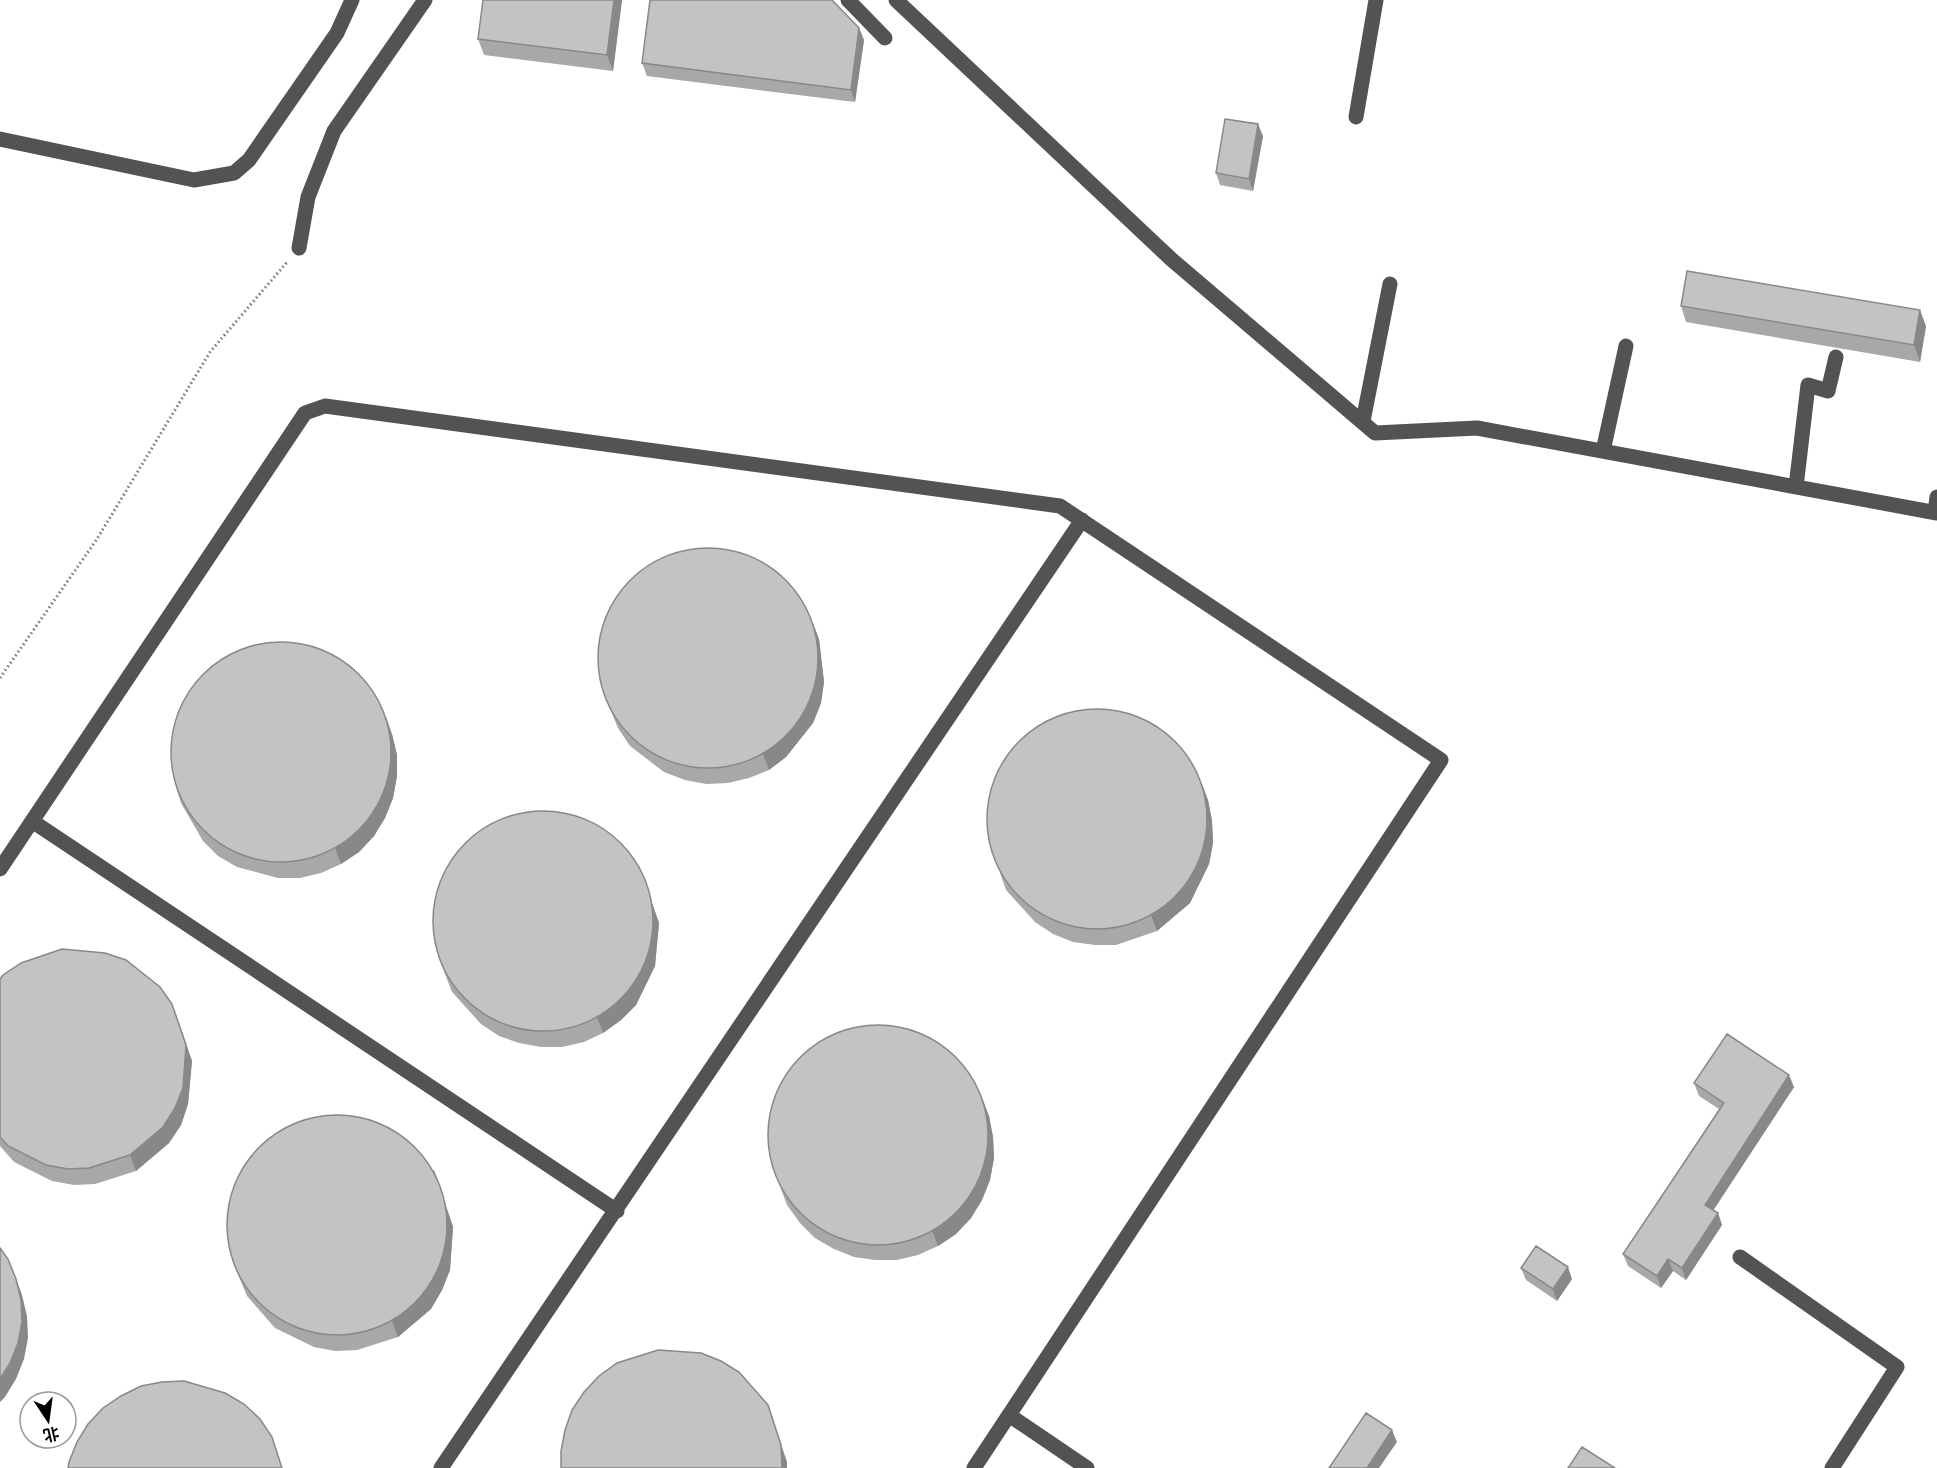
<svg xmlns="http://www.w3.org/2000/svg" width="1937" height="1468" font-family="Commissioner,'Noto Sans SC',sans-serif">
<rect width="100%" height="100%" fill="#fff"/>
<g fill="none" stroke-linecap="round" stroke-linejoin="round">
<path stroke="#757575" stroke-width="3" stroke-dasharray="1.5 3" stroke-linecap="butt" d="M0 678 97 539 210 352 288 261"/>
<path stroke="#535353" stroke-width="15" d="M848 0 885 38
M896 0 1171 259 1375 433 1477 428 1937 513
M1356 117 1376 0
M0 139 194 180 234 173 249 160 337 33 352 0
M299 248 308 197 334 131 425 0
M1363 421 1390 284
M1603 451 1626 346
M1796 487 1808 385 1828 391 1836 357
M1935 512 1937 497
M32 821 617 1211
M0 869 305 413 325 406 1060 506 1441 760 974 1468
M1740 1257 1897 1367 1832 1468
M1009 1415 1087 1468
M441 1468 1082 520"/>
</g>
<path fill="#a8a8a8" d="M483 0H622L613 71 484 55 478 39Z
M859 28 864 40 855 102 647 76 642 63Z
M1263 136 1253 191 1220 185 1216 173Z
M1681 306 1926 326 1920 362 1686 322Z
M819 639 824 682 821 703 813 723 786 757 769 770 749 778 728 783 706 784 685 780 664 772 630 746 618 728 603 692Z
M392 734 397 755V776L393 798 385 818 374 836 359 852 341 864 321 873 300 878H278L237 867 218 856 203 841 181 803 176 787Z
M1208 800 1212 821 1213 843 1209 864 1190 903 1157 931 1116 945H1095L1073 942 1053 934 1035 922 1006 890 1000 873Z
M639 866 659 923 655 966 636 1005 621 1020 603 1033 584 1042 562 1047H541L519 1043 499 1036 481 1024 452 992 438 956Z
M0 979 178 1020 192 1061 188 1104 181 1125 169 1143 136 1171 95 1184 74 1185 52 1181 14 1162 0 1146Z
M1694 1083 1794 1087 1713 1210 1718 1213 1722 1225 1686 1280 1673 1271 1661 1288 1628 1266 1623 1254 1719 1109 1699 1096Z
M989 1116 993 1137 994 1158 990 1180 982 1200 971 1218 956 1234 938 1246 918 1255 897 1260H875L854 1257 834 1249 815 1238 800 1223 787 1205 781 1189Z
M434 1170 453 1227 450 1270 442 1290 431 1309 398 1337 357 1350 335 1351 314 1347 275 1328 247 1296 232 1260Z
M1521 1268 1572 1279 1557 1301 1526 1280Z"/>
<path fill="#888" d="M614 0H622L613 71 607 55Z
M859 28 864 40 855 102 851 90Z
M1258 124 1263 136 1253 191 1249 179Z
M1920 310 1926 326 1920 362 1914 345Z
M813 623 819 639 824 682 821 703 813 723 786 757 769 770 763 754Z
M386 717 392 734 397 755V776L393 798 385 818 374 836 359 852 341 864 335 848Z
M1202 784 1208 800 1212 821 1213 843 1209 864 1190 903 1157 931 1151 915Z
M639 866 659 923 655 966 636 1005 621 1020 603 1033 597 1017Z
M172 1004 192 1061 188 1104 181 1125 169 1143 136 1171 130 1155Z
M1789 1075 1794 1087 1709 1217 1705 1205Z
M983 1100 989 1116 993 1137 994 1158 990 1180 982 1200 971 1218 956 1234 938 1246 932 1230Z
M434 1170 453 1227 450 1270 442 1290 431 1309 398 1337 392 1321Z
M1718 1213 1722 1225 1686 1280 1682 1268Z
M1668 1259 1673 1271 1661 1288 1657 1276Z
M1568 1267 1572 1279 1557 1301 1553 1289Z
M16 1279 22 1295 27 1316 28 1338 24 1359 16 1379 5 1397 0 1402V1379Z
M768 1405 787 1462V1468H782Z
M1392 1430 1397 1442 1379 1468H1367Z"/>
<path fill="#c3c3c3" stroke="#888" stroke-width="1.5" d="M483 0H614L607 55 478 39Z
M650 0H832L859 28 851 90 642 63Z
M1225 119 1258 124 1249 179 1216 173Z
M1687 271 1920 310 1914 345 1681 306Z
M598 658a110 110 0 1 1 220 0a110 110 0 1 1-220 0Z
M171 752a110 110 0 1 1 220 0a110 110 0 1 1-220 0Z
M987 819a110 110 0 1 1 220 0a110 110 0 1 1-220 0Z
M433 921a110 110 0 1 1 220 0a110 110 0 1 1-220 0Z
M62 949 105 953 126 960 160 987 172 1004 186 1045 183 1088 175 1108 163 1127 130 1155 89 1168 68 1169 46 1165 8 1146 0 1137V979L3 975 21 963Z
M768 1135a110 110 0 1 1 220 0a110 110 0 1 1-220 0Z
M1727 1034 1789 1075 1705 1205 1718 1213 1682 1268 1668 1259 1657 1276 1623 1254 1724 1103 1694 1083Z
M227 1225a110 110 0 1 1 220 0a110 110 0 1 1-220 0Z
M1536 1246 1568 1267 1553 1289 1521 1268Z
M0 1248 8 1259 16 1279 21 1300 22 1322 18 1343 10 1363 0 1379Z
M658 1350 701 1353 721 1361 739 1372 768 1405 781 1445 782 1468H561V1451L565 1430 572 1410 584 1392 599 1376 617 1363Z
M184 1381 225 1393 244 1404 260 1419 272 1437 282 1468H68L69 1462 77 1442 88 1424 103 1408 121 1396 141 1386 162 1382Z
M1366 1413 1392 1430 1367 1468H1329Z
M1582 1447 1615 1468H1568Z"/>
<g transform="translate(48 1420) rotate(167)"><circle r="28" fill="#ffffff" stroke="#999999" stroke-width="1.5"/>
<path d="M0-4.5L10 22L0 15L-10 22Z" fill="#000000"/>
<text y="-9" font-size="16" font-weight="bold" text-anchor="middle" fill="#000000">北</text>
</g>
</svg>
